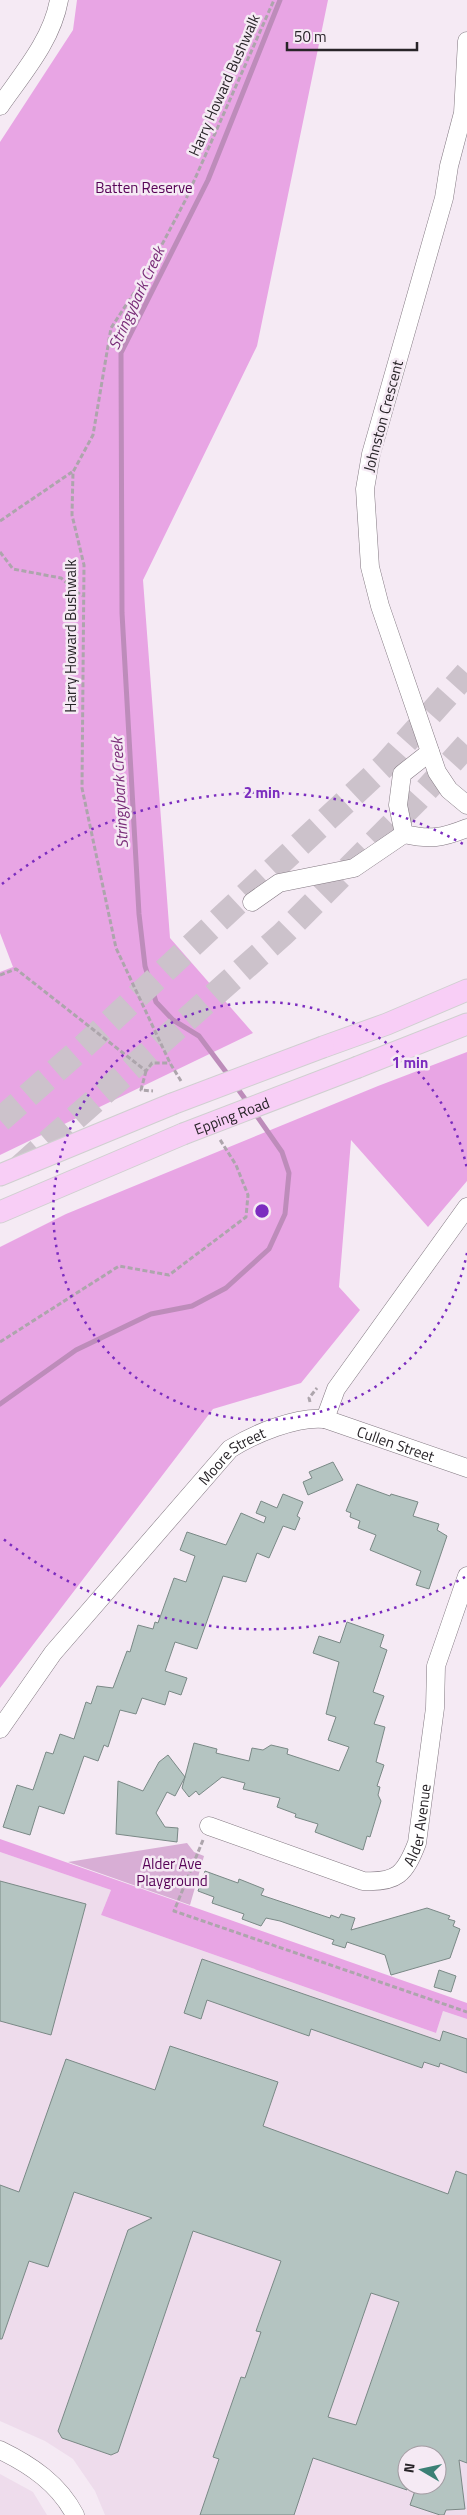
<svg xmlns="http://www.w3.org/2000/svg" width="467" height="2515" font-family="'Titillium Web',sans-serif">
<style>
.built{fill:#eedcec;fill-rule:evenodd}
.green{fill:#d8aed5}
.forest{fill:#e8a5e4}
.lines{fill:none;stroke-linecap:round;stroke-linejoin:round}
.stream{stroke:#bd8cba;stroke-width:5}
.building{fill:#b4c4c1;stroke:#7a8986;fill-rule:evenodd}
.highway-tunnel{stroke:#ccc2cb;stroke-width:25;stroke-dasharray:25 12;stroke-linecap:butt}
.minor-casing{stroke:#827881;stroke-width:19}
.major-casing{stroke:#d0cfd0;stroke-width:23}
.path{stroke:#ada5ac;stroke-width:3;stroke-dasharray:5 2.5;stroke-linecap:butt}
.minor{stroke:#fff;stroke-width:18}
.major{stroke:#f8cef6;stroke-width:21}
.major-bridge-casing{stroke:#d0cfd0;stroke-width:23;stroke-linecap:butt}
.major-bridge{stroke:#f8cef6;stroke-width:21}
.ring{fill:none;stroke:#7b2cbf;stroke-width:2.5;stroke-dasharray:2.5 5}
.labels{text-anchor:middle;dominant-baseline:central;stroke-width:5;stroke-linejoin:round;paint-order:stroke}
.street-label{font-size:15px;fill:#282428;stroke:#f5eaf4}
.park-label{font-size:15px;fill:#560256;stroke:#f5eaf4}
.water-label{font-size:16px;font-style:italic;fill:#792c78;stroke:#f5eaf4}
.centre{fill:#7b2cbf;stroke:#f5eaf4;stroke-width:2.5}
.ring-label{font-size:15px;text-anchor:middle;font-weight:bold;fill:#7b2cbf;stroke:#f5eaf4;stroke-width:5;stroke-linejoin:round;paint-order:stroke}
</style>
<rect width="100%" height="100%" fill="#f5eaf4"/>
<path class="built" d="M0 1852 111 1890 101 1915 436 2033 443 2011 467 2019V2515H105L95 2491 73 2459 45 2441 0 2421ZM407 2455H437V2485H407Z
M0 2474 33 2492 47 2515H0Z"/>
<path class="green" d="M187 1843 194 1852 204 1856 190 1905 68 1862Z"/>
<path class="forest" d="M77 0H328L257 346 143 580 170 938 253 1033 0 1155V972L13 967 0 933V142L73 30Z
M467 1052V1181L428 1227 351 1140 339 1287 360 1310 301 1383 213 1409 0 1688V1247L66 1214 378 1086Z
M0 1839 467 2003V2019L443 2011 436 2033 101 1915 111 1890 0 1852Z"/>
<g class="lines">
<path class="stream" d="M229 1076 199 1036 173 1020 156 1002 145 966 139 914 122 613 121 353 208 180 280 0
M235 1085 248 1103
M0 1404 76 1350 151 1314 192 1306 226 1288 269 1249 285 1214 289 1173 282 1152 254 1112"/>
</g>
<path class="building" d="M333 1462 343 1480 308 1495 303 1482 312 1478 309 1472Z
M357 1484 390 1496 391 1494 418 1502 413 1516 439 1524 437 1530 447 1536 429 1589 416 1585 421 1571 370 1550 376 1535 358 1528 360 1521 350 1517 351 1513 346 1511Z
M283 1494 303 1502 297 1516 300 1518 295 1530 283 1526 269 1558 257 1553 246 1582 223 1576 197 1649 175 1642 165 1671 187 1678 181 1695 169 1691 165 1705 142 1698 136 1714 120 1710 108 1747 104 1745 98 1761 84 1756 64 1814 39 1806 30 1835 3 1827 17 1785 33 1790 46 1752 53 1754 60 1734 74 1739 86 1702 91 1704 97 1686 113 1688 127 1651 130 1652 138 1625 153 1629 155 1622 158 1623 174 1578 186 1582 195 1556 180 1550 187 1532 226 1545 241 1513 264 1523 266 1517 256 1513 261 1501 277 1508Z
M347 1622 384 1635 380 1647 387 1650 373 1692 384 1696 374 1724 385 1727 376 1762 384 1765 377 1786 380 1787 378 1795 381 1801 370 1837 367 1836 363 1850 315 1832 318 1824 295 1817 296 1814 277 1807 280 1798 243 1789 245 1783 222 1777 199 1795 196 1791 189 1797 182 1788 194 1743 217 1749 216 1753 249 1761 252 1748 263 1750 271 1745 288 1749 287 1754 339 1771 349 1747 328 1740 336 1717 326 1714 339 1662 313 1653 319 1636 340 1643Z
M168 1755 185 1777 175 1796 167 1792 156 1813 165 1827 178 1828 177 1842 116 1834 118 1781 143 1791 159 1762Z
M205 1871 238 1883 239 1879 264 1889 261 1895 330 1918 331 1915 339 1918 341 1914 355 1918 351 1930 427 1908 450 1916 448 1919 455 1921 453 1926 460 1929 450 1958 391 1975 385 1955 347 1942 345 1948 332 1944 334 1940 280 1921 266 1918 261 1926 242 1919 244 1914 212 1903 214 1897 198 1891Z
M0 1881 86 1904 51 2035 0 2021Z
M202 1959 440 2041 443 2031 467 2039V2073L440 2063 439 2067 424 2062 422 2068 311 2029 309 2036 207 2000 201 2019 184 2013Z
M439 1970 456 1976 451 1992 434 1987Z
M170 2046 278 2082 263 2126 448 2194 456 2171 467 2175V2463L459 2460 465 2509 446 2510 444 2515H440L410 2505 417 2485H437V2455H407V2490L313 2458 294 2515H200L219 2459 213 2457 241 2377 245 2378 261 2332 256 2331 281 2261 193 2231 118 2452 111 2455 62 2438 58 2431 128 2230 152 2218 74 2192 48 2267 29 2261 2 2339H0V2185L19 2192 66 2059 155 2090ZM371 2293 399 2302 356 2425 328 2417Z"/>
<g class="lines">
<path class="highway-tunnel" d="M0 1120 83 1047 384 766 467 673
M20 1167 283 934 417 800 467 745"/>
<defs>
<g id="minor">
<path d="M467 41 463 113 449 166 444 198 371 454 365 489 370 567 380 606 437 772 449 790 467 805"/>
<path d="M0 106C23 73 52 40 59 0"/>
<path d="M430 752 402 774 398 805 404 834C430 840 442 838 467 828"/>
<path d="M252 902 279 883 354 868 404 834"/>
<path id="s1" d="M325 1419 467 1468"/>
<path id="s2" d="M0 1729 53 1653 230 1449C254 1434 296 1416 325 1419L336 1389 467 1207"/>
<path id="s3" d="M209 1826 363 1881C397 1883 405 1874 417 1843L435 1708 436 1666 467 1576"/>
<path d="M0 2450C31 2465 59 2484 75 2515"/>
</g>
<path id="major" d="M323 1047 387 1024 467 990
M358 1067 467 1024
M0 1175 172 1104
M0 1212 183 1134"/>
</defs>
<use href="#minor" class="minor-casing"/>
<use href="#major" class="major-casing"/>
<path class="path" d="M0 521 72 472
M0 552 13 569 61 578 82 596
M0 975 16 969 146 1071 152 1063H170
M146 1071 141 1090 153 1091
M181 1081 170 1063 116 948 82 788 84 565 72 515 73 472 93 435 111 328 147 273 186 199 274 0
M0 1342 119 1266 169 1275 246 1217 248 1195 236 1165 219 1138
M310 1402 309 1398 317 1388
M203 1840 174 1911 467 2012"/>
<use href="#minor" class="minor"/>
<use href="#major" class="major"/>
<defs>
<g id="major-bridge">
<path d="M172 1104 323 1047"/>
<path id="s4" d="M183 1134 358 1067"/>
</g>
</defs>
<use href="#major-bridge" class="major-bridge-casing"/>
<use href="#major-bridge" class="major-bridge"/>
</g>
<g class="ring">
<path d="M467 1253A209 209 0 1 1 467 1169"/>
<path d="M465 1577A418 418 0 0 1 2 1538M2 884A418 418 0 0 1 465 845"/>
</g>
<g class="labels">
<g class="street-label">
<text transform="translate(224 85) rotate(-66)">Harry Howard Bushwalk</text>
<text transform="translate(383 416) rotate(-75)">Johnston Crescent</text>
<text transform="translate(70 636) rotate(-90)">Harry Howard Bushwalk</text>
<text stroke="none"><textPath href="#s4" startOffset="52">Epping Road</textPath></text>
<text stroke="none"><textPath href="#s1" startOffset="75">Cullen Street</textPath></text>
<text stroke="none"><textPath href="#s2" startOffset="360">Moore Street</textPath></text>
<text stroke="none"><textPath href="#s3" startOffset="255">Alder Avenue</textPath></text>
</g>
<g class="park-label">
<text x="144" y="187">Batten Reserve</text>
<text x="172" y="1863">Alder Ave<tspan x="172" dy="17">Playground</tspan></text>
</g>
<g class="water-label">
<text transform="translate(136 298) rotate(-65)">Stringybark Creek</text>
<text transform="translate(119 793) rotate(-93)">Stringybark Creek</text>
</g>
</g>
<circle cx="262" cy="1211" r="8" class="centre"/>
<g class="ring-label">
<text x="262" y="798">2 min</text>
<text x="410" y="1068">1 min</text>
</g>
<g transform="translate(422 2470) rotate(279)"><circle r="24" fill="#f5eaf4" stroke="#a39ba2"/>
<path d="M0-4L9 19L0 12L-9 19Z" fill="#3b8075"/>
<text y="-8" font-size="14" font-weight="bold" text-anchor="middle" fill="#282428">N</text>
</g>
<path d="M287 42v8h130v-8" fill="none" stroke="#282428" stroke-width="2.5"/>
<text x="294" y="42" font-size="15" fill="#282428" stroke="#f5eaf4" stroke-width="4" paint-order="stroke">50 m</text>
</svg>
